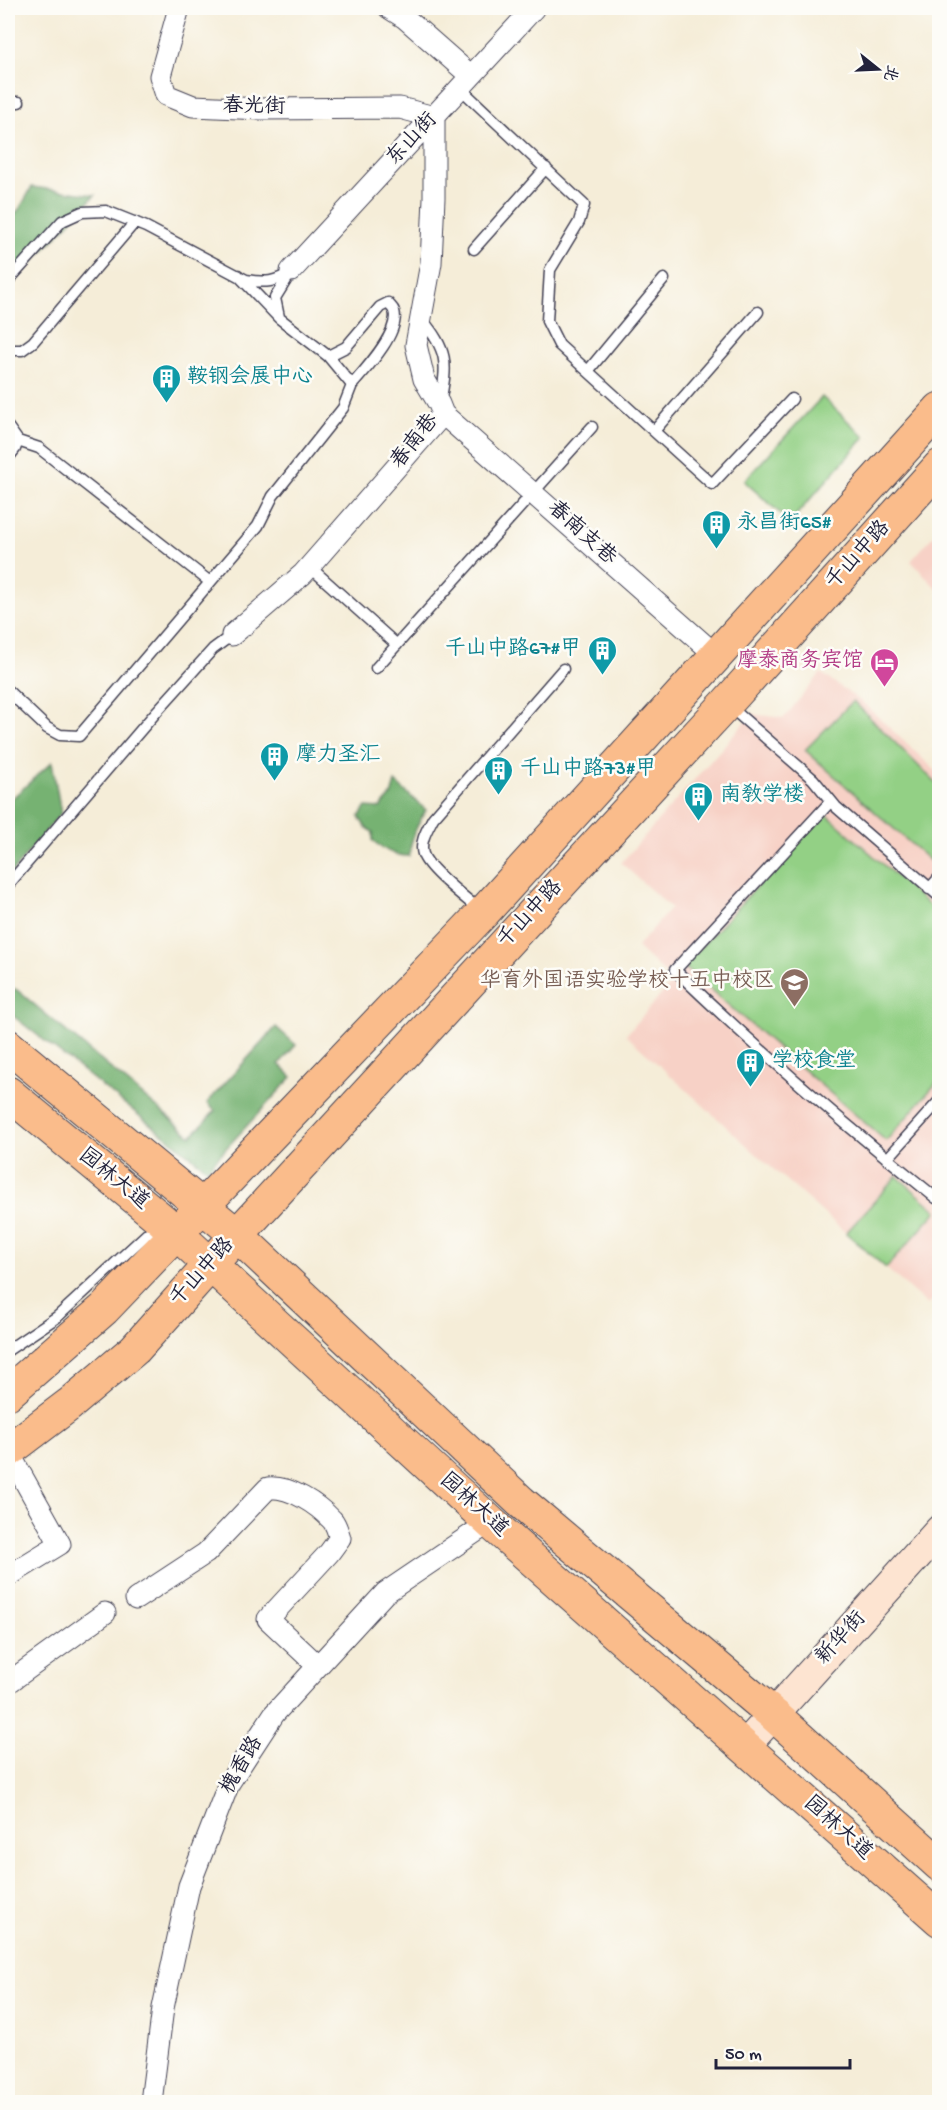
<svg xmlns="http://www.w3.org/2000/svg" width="947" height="2110" font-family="'Gochi Hand','LXGW WenKai TC',sans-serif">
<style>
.built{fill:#f7d1c6}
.green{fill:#93d085;stroke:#5a7960;stroke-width:1.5}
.forest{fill:#76b272;stroke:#4c6a56;stroke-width:1.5}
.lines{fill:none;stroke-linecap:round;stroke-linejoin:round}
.lane-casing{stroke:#424053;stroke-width:13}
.street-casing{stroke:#424053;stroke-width:23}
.secondary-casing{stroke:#424053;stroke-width:32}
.primary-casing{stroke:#424053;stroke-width:35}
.lane{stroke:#fff;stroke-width:10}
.street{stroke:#fff;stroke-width:21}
.secondary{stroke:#fde4d1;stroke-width:30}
.primary{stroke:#fabc8b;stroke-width:33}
.labels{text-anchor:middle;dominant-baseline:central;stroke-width:5;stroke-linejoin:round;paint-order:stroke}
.street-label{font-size:21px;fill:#22223b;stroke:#fdfcf7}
.culture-label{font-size:21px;fill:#0d838f;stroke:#fdfcf7;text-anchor:start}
.hotel-label{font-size:21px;fill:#b23c85;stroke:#fdfcf7;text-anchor:end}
.education-label{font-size:21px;fill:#785e54;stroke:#fdfcf7;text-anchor:end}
</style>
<rect width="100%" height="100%" fill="#fdfcf7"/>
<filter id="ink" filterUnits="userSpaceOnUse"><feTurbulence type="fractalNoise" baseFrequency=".0167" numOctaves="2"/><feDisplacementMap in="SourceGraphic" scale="12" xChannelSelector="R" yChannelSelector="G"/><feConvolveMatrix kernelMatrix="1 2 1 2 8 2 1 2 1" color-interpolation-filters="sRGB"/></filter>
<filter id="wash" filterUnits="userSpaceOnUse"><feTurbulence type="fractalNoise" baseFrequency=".008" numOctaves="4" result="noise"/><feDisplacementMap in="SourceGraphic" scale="24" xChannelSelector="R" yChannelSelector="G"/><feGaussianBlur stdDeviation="1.35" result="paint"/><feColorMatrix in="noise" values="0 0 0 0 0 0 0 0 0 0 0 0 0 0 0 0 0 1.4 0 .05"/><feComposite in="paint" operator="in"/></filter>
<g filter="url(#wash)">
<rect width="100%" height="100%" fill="#f5edd8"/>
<path class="built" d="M939 529V591L911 561Z
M821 673 862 702 939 774 940 1292 928 1305 764 1161 626 1035 673 981 637 947 671 908 621 863 752 714 784 718Z"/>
<path class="green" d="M822 397 865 437 790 522 744 481Z
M853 701 939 786 940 863 936 866 805 750Z
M825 813 939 914V1080L886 1141 683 966Z
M897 1176 937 1211 886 1268 846 1233Z"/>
<path class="forest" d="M32 187 95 195 8 288V222L20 208Z
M52 762 61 813 8 877V802Z
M395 782 426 810C416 825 411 838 409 856 393 856 385 850 373 841V832L366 828 359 817 366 807 380 808 391 796Z
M8 987 17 990 191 1136 215 1111 207 1103 276 1027 296 1045 279 1064 292 1077 207 1169 8 1012Z"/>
</g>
<g filter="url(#ink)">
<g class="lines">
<defs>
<path id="lane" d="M460 88 584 205 579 222 550 270 547 321 559 345 712 484 792 399
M8 102H19
M474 249 546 168
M8 281 62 221 82 212 106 211 146 227 246 280C264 283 277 283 291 271
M279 317 275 298 288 277
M421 318C448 351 448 362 440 403
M8 350H22L33 342 135 222
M328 356 346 347 380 307 388 303C390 306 393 308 394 311 401 332 364 371 352 385
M588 371 664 279
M8 427 18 441 15 449 8 458
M654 431 758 312
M18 441 39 448 210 582
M310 567 397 645
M376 668 592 427
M8 691 47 728 60 735 79 736 258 526 273 496 343 408 352 385 328 356 279 318 238 275
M729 706 813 779 836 807 940 897
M831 801 675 970C758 1050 846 1126 936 1198L940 1196
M8 885 158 710 213 649 232 635
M929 889 940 877
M481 911C467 899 427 869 423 854 419 842 428 828 433 818L563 669
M887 1159 940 1100
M8 1350 57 1317 160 1222"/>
<path id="street" d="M179 8 160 76 166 95 193 106 261 109 400 108 434 117V198L431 263 416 345 424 379 439 404 443 414
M389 8 405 18 471 76
M291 271 534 8
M443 414 717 656
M232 635 303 574 443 414
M8 1576 60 1544 8 1451
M136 1599 206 1553 268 1488C290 1486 317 1504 332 1520 336 1524 338 1532 340 1538L329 1553 268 1619 318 1666
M8 1683 105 1613
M151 2102 163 2008 189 1886 229 1783 274 1714 385 1593 490 1522"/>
<path id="secondary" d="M744 1747 940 1530"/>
<path id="primary" d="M8 1046 237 1235 521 1502 774 1715 940 1865
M8 1093 162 1220 490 1522 940 1920
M8 1393 104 1309 483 913 940 409
M8 1451 70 1404 135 1349 237 1235 726 704 940 466"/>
</defs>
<use href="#lane" class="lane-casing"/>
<use href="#street" class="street-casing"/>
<use href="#secondary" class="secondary-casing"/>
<use href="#primary" class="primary-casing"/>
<use href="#lane" class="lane"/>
<use href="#street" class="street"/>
<use href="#secondary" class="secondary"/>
<use href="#primary" class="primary"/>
</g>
</g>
<defs>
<symbol id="building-pin" viewBox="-11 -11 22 30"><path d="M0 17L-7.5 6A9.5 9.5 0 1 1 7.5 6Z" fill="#0f9aa8" stroke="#fdfcf7"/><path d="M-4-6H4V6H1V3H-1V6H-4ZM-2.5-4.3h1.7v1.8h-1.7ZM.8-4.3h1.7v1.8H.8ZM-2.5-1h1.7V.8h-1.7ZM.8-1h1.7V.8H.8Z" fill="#fff"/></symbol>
<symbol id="hotel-pin" viewBox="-11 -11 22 30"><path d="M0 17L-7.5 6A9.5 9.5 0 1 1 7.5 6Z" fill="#d1479c" stroke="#fdfcf7"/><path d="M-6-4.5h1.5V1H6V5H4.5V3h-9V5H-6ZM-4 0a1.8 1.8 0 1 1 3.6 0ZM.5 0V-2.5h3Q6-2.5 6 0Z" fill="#fff"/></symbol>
<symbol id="school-pin" viewBox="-11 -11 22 30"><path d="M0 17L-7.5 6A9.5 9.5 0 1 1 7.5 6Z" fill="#8d6e63" stroke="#fdfcf7"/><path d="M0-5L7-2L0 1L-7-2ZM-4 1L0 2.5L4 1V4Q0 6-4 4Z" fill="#fff"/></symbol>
</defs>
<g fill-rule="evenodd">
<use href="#building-pin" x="150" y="362" width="33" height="45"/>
<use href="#building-pin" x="700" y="508" width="33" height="45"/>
<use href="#building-pin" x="586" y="634" width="33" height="45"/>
<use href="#hotel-pin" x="868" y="646" width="33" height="45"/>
<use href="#building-pin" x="258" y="740" width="33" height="45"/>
<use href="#building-pin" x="482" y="754" width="33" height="45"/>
<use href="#building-pin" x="682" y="780" width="33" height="45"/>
<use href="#school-pin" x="778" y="966" width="33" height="45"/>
<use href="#building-pin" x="734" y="1046" width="33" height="45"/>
</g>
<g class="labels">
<g class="street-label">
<text transform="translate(254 108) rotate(1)">春光街</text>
<text transform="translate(413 140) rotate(-47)">东山街</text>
<text transform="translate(416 442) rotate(-52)">春南巷</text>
<text transform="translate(581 534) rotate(42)">春南支巷</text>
<text transform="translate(859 556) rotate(-48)">千山中路</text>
<text transform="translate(531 915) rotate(-47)">千山中路</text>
<text transform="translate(113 1180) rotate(39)">园林大道</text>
<text transform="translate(203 1273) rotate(-48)">千山中路</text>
<text transform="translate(473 1506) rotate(42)">园林大道</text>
<text transform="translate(842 1639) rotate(-48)">新华街</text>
<text transform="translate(243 1766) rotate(-60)">槐香路</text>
<text transform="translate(837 1829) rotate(42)">园林大道</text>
</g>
<g class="culture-label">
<text x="187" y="378">鞍钢会展中心</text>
<text x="737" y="524">永昌街65#</text>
<text x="581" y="650" text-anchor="end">千山中路67#甲</text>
<text x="296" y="756">摩力圣汇</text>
<text x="520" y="770">千山中路73#甲</text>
<text x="720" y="796">南教学楼</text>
<text x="772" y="1062">学校食堂</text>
</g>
<g class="hotel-label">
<text x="863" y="662">摩泰商务宾馆</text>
</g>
<g class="education-label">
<text x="774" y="982">华育外国语实验学校十五中校区</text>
</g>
</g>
<rect width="947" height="2110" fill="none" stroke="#fdfcf7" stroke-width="30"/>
<g transform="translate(878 69) rotate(108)" stroke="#fdfcf7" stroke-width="4.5" paint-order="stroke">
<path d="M0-4.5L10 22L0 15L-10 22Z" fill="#22223b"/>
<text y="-9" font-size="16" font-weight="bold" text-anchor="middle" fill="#22223b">北</text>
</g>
<path d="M716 2059v9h134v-9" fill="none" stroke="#22223b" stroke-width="3"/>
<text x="725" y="2059" font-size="18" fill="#22223b" stroke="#fdfcf7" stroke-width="4.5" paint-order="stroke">50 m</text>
</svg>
